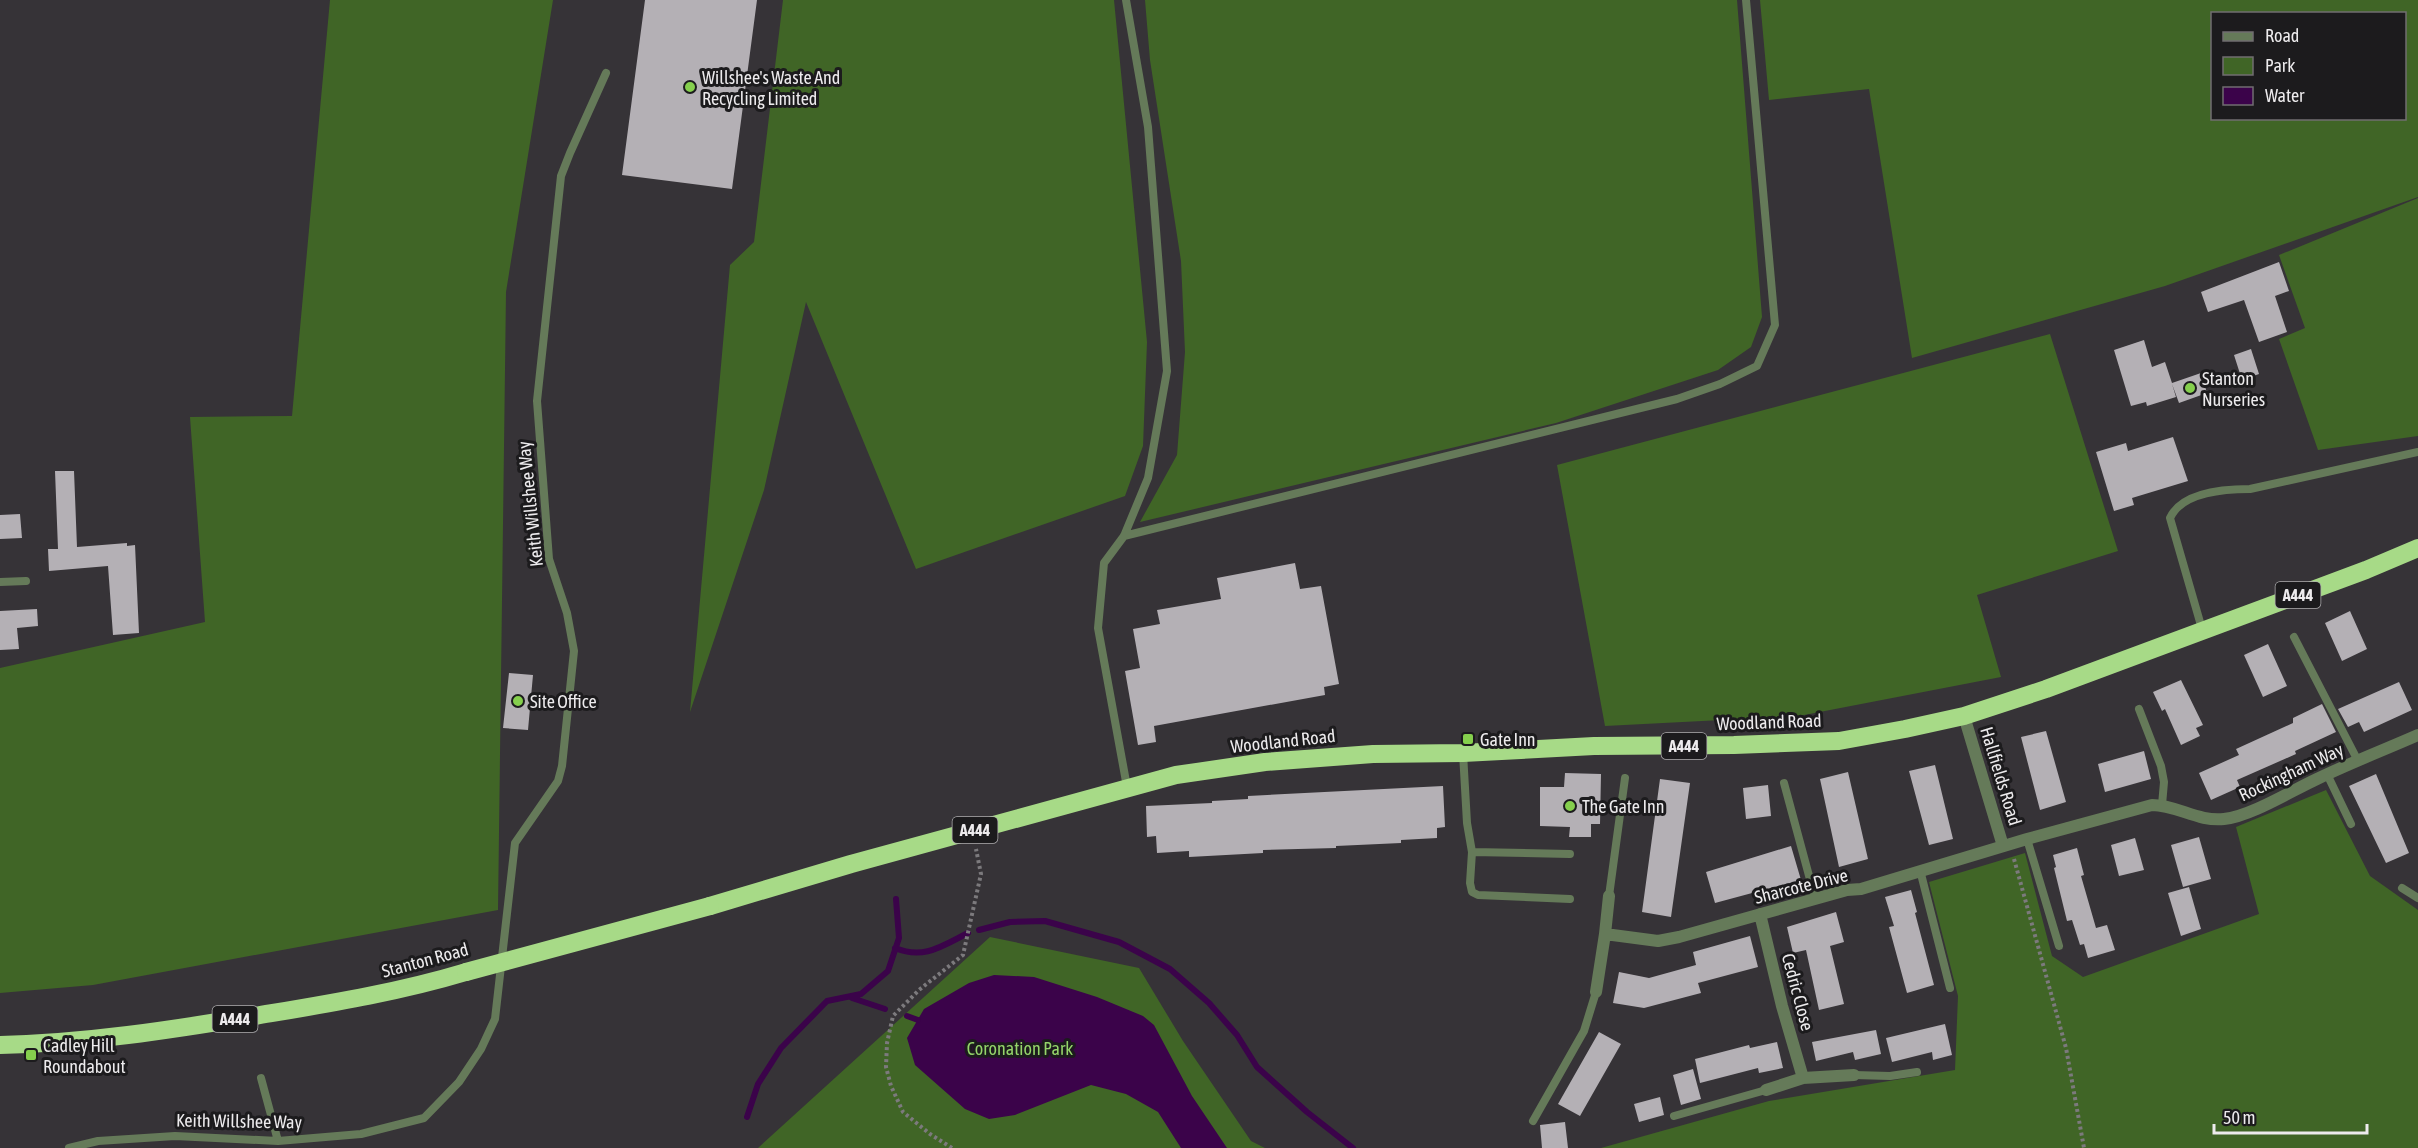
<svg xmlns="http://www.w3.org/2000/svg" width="2418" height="1148" font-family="'Asap Condensed',sans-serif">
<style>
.green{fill:#406526;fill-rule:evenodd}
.water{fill:#3b034a}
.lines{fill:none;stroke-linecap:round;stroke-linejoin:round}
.stream{stroke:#3b034a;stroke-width:6}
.building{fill:#b4b0b5}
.path{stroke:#7c7a7d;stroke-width:4;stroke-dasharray:3 3;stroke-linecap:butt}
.lane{stroke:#657a59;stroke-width:8}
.street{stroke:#657a59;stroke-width:12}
.highway{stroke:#a7da87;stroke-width:18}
.highway-bridge{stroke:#a7da87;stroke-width:18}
.poi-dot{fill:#85cf4d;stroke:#1c1b1d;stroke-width:2}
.labels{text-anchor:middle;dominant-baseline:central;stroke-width:6;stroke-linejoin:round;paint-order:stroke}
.shield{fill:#1c1b1d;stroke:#aeadaf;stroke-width:1.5}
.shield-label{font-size:16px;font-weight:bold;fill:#edebed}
.poi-label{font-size:18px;fill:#edebed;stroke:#1c1b1d;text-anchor:start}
.street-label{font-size:18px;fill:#edebed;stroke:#1c1b1d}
.park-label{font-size:18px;fill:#95d56b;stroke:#1c1b1d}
</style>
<rect width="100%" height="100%" fill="#363337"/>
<path class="green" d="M330 0H553L506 292 498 910 93 985 0 993V668L205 622 190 417 292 416Z
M783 0H1114L1147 342 1143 446 1125 496 916 569 806 302 764 490 690 712 730 265 754 242Z
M1145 0H1737L1762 317 1751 347 1718 370 1556 423 1140 522 1177 455 1185 352 1181 261 1150 60Z
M1760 0H2418V197L2165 286 1912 358 1869 89 1769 100ZM2212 14H2404V118H2212Z
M2418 198V436L2318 450 2279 339 2305 328 2279 255Z
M2050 334 2118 551 1977 595 2001 677 1799 716 1605 726 1557 465Z
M2326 790 2370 876 2418 910V1148H1601L1769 1101 1955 1070 1958 996 1929 882 2025 853 2052 956 2083 977 2259 914 2236 827Z
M990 937 1139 968 1183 1041 1251 1141 1265 1148H758Z"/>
<path class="water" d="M994 975 1034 977 1097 997 1143 1016 1154 1025 1192 1096 1227 1148H1181L1158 1112 1126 1094 1091 1085 1015 1115 989 1119 965 1109 915 1065 907 1038 924 1009 969 983Z"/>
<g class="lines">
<path class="stream" d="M979 930 1010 922 1045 921 1119 942 1170 969 1209 1003 1237 1035 1257 1067 1307 1112 1353 1148
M895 948C924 960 942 946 968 933
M852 998 885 1009
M907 1016 918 1020
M747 1117 758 1084 781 1048 827 1001 861 994 888 971 899 938 896 899"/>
</g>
<path class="building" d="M645 0H757L732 189 622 175Z
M2279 262 2289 291 2275 296 2287 332 2259 342 2244 300 2208 312 2201 292Z
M2144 340 2152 367 2165 362 2172 383 2201 373 2207 393 2179 403 2172 384 2176 397 2147 406 2146 402 2131 406 2114 350Z
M2251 349 2259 374 2242 380 2234 355Z
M2173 437 2188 481 2132 498 2134 505 2114 511 2096 452 2126 443 2128 451Z
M55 471H74L77 547 127 543V546L135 545 139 633 113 635 108 566 49 571 48 549H58Z
M20 514 22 538 0 539V515Z
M1295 563 1300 589 1321 586 1339 684 1324 687 1325 695 1154 726 1156 742 1138 745 1125 671 1140 668 1133 629 1160 624 1157 610 1221 599 1217 578Z
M37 609 38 626 17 628 19 649 0 650V611Z
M2350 611 2367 649 2342 661 2325 623Z
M2268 644 2287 686 2263 697 2244 655Z
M509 673 533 675 528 730 503 728Z
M2181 680 2203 725 2196 728 2200 736 2181 745 2165 709 2162 711 2153 692Z
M2399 682 2412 710 2364 732 2359 722 2348 727 2338 709Z
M2322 704 2336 732 2295 751 2296 754 2237 780 2240 787 2211 800 2199 773 2239 755 2236 749 2293 723V718Z
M2046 731 2066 802 2040 810 2021 737Z
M2144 751 2151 779 2105 792 2098 764Z
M1935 765 1953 839 1929 845 1909 771Z
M1848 772 1868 859 1839 867 1820 779Z
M1565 773 1601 774 1600 824H1591V837H1569L1570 827 1540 826V787H1564Z
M2376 774 2409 853 2386 863 2349 786Z
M1660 779 1690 783 1671 917 1642 912Z
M1768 785 1771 816 1746 819 1743 788Z
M1443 786 1445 827 1437 828V838L1401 840V843L1336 846V848L1263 850V853L1189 857V851L1157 853 1156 836 1147 837 1146 806 1212 803V801L1248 799V796Z
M2199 837 2211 879 2183 887 2171 845Z
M2135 838 2144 870 2119 876 2111 845Z
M1791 846 1801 880 1715 903 1706 872Z
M2077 848 2084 875 2081 876 2096 928 2107 925 2115 950 2088 958 2084 944 2080 945 2072 920 2067 921 2054 868 2056 867 2053 855Z
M2189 887 2201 929 2181 936 2168 893Z
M1911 890 1917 912 1915 913 1934 985 1907 993 1889 927 1894 926 1885 897Z
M1836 912 1844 942 1830 946 1844 1004 1819 1010 1806 950 1793 953 1787 927Z
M1750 936 1758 967 1698 983 1701 993 1644 1008 1613 1003 1619 972 1649 978 1696 965 1693 952Z
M1945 1024 1952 1055 1933 1060 1932 1052 1892 1062 1886 1038Z
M1876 1030 1881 1054 1855 1060 1853 1052 1816 1061 1812 1042Z
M1599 1032 1621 1044 1580 1116 1558 1104Z
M1777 1042 1783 1068 1759 1073 1758 1068 1700 1083 1695 1059 1749 1045 1750 1048Z
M1693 1069 1701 1099 1681 1105 1673 1075Z
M1660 1097 1664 1115 1639 1122 1634 1104Z
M1565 1122 1568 1148H1542L1540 1125Z"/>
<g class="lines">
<path class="path" d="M2014 859 2066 1048 2084 1148
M952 1148 930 1134 903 1112 891 1086 886 1067 887 1043 893 1016 919 990 963 955 981 874 976 849"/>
<path class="lane" d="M1126 0 1148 127 1167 371 1148 478 1124 536 1104 563 1098 628 1127 787
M1124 536 1677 399 1720 384 1757 366 1775 325 1746 0
M0 582 26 581
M2202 629 2170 518C2182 492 2225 489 2250 489L2418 452
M2294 637 2358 761
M2139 709 2161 766 2164 782 2162 805
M1463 753 1467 823 1472 852 1570 854
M2327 774 2351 824
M1784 783 1815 898
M2027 839 2059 946
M1472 852 1470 883 1472 892 1478 895 1570 899
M1920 870 1950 988
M2402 888 2418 898
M1609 896 1625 778
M1854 1075 1890 1076 1917 1072
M261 1078 278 1141
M1674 1116 1766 1090
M1533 1121 1584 1031 1596 992
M69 1148 98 1141 175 1136 278 1141 361 1134 424 1118 459 1082 481 1049 495 1019 515 843 558 781 562 766 574 651 567 613 549 559 537 401 561 176 570 153 606 73"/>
<path class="street" d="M1964 716 2003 846
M1609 896 1605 934 1658 941 1679 937 1847 890 1861 889 2027 839 2152 805C2177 805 2198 822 2224 819 2251 816 2291 791 2317 779 2350 763 2384 750 2418 735
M1760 914 1782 1006 1803 1078
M1596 992 1605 934
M1766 1090 1803 1078 1854 1075"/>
<path class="highway" d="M710 906 851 864 1176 775 1265 762 1373 754 1463 753 1594 746 1734 745 1839 741 1905 729 1964 716 2046 689 2366 570 2418 548
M0 1045C86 1043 170 1030 255 1016 326 1004 396 993 466 972"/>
<path class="highway-bridge" d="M466 972 710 906"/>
</g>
<g class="poi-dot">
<circle cx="690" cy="87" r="6"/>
<circle cx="2190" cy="388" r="6"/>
<circle cx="518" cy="701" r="6"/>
<rect x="1462" y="733" width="12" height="12" rx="3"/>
<circle cx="1570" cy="806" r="6"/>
<rect x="25" y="1049" width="12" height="12" rx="3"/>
</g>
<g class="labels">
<g class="shield">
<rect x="2275.5" y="582" width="45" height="26" rx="4.5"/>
<rect x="1661.5" y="733" width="45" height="26" rx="4.5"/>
<rect x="952.5" y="817" width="45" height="26" rx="4.5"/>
<rect x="212.5" y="1006" width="45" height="26" rx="4.5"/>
</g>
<g class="shield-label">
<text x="2298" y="595">A444</text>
<text x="1684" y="746">A444</text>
<text x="975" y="830">A444</text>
<text x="235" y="1019">A444</text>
</g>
<g class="poi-label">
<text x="702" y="77">Willshee's Waste And<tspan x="702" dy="21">Recycling Limited</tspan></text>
<text x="2202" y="378">Stanton<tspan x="2202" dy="21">Nurseries</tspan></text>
<text x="530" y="701">Site Office</text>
<text x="1480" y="739">Gate Inn</text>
<text x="1582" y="806">The Gate Inn</text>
<text x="43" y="1045">Cadley Hill<tspan x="43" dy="21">Roundabout</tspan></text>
</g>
<g class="street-label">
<text transform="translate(530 504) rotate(-96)">Keith Willshee Way</text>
<text transform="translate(1769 722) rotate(-2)">Woodland Road</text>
<text transform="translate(1283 741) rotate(-6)">Woodland Road</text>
<text transform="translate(2291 772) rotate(-25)">Rockingham Way</text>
<text transform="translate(2001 776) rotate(73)">Hallfields Road</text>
<text transform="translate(1801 886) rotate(-14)">Sharcote Drive</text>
<text transform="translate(425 960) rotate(-15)">Stanton Road</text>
<text transform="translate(1798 992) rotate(75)">Cedric Close</text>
<text transform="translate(239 1121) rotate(1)">Keith Willshee Way</text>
</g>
<g class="park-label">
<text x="1020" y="1048">Coronation Park</text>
</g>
</g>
<rect x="2211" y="12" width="195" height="108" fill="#1c1b1d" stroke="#706e70" stroke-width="1.5"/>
<rect x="2223" y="32" width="30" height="9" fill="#657a59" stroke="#706e70" stroke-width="1.5"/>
<text x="2265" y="42" font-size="18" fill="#edebed">Road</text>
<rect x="2223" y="57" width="30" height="18" fill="#406526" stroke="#706e70" stroke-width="1.5"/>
<text x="2265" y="72" font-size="18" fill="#edebed">Park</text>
<rect x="2223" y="87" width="30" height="18" fill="#3b034a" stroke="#706e70" stroke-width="1.5"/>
<text x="2265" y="102" font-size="18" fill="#edebed">Water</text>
<path d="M2214 1124v9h153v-9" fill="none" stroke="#edebed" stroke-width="3"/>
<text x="2223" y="1124" font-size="18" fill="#edebed" stroke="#1c1b1d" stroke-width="4.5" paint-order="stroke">50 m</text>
</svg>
